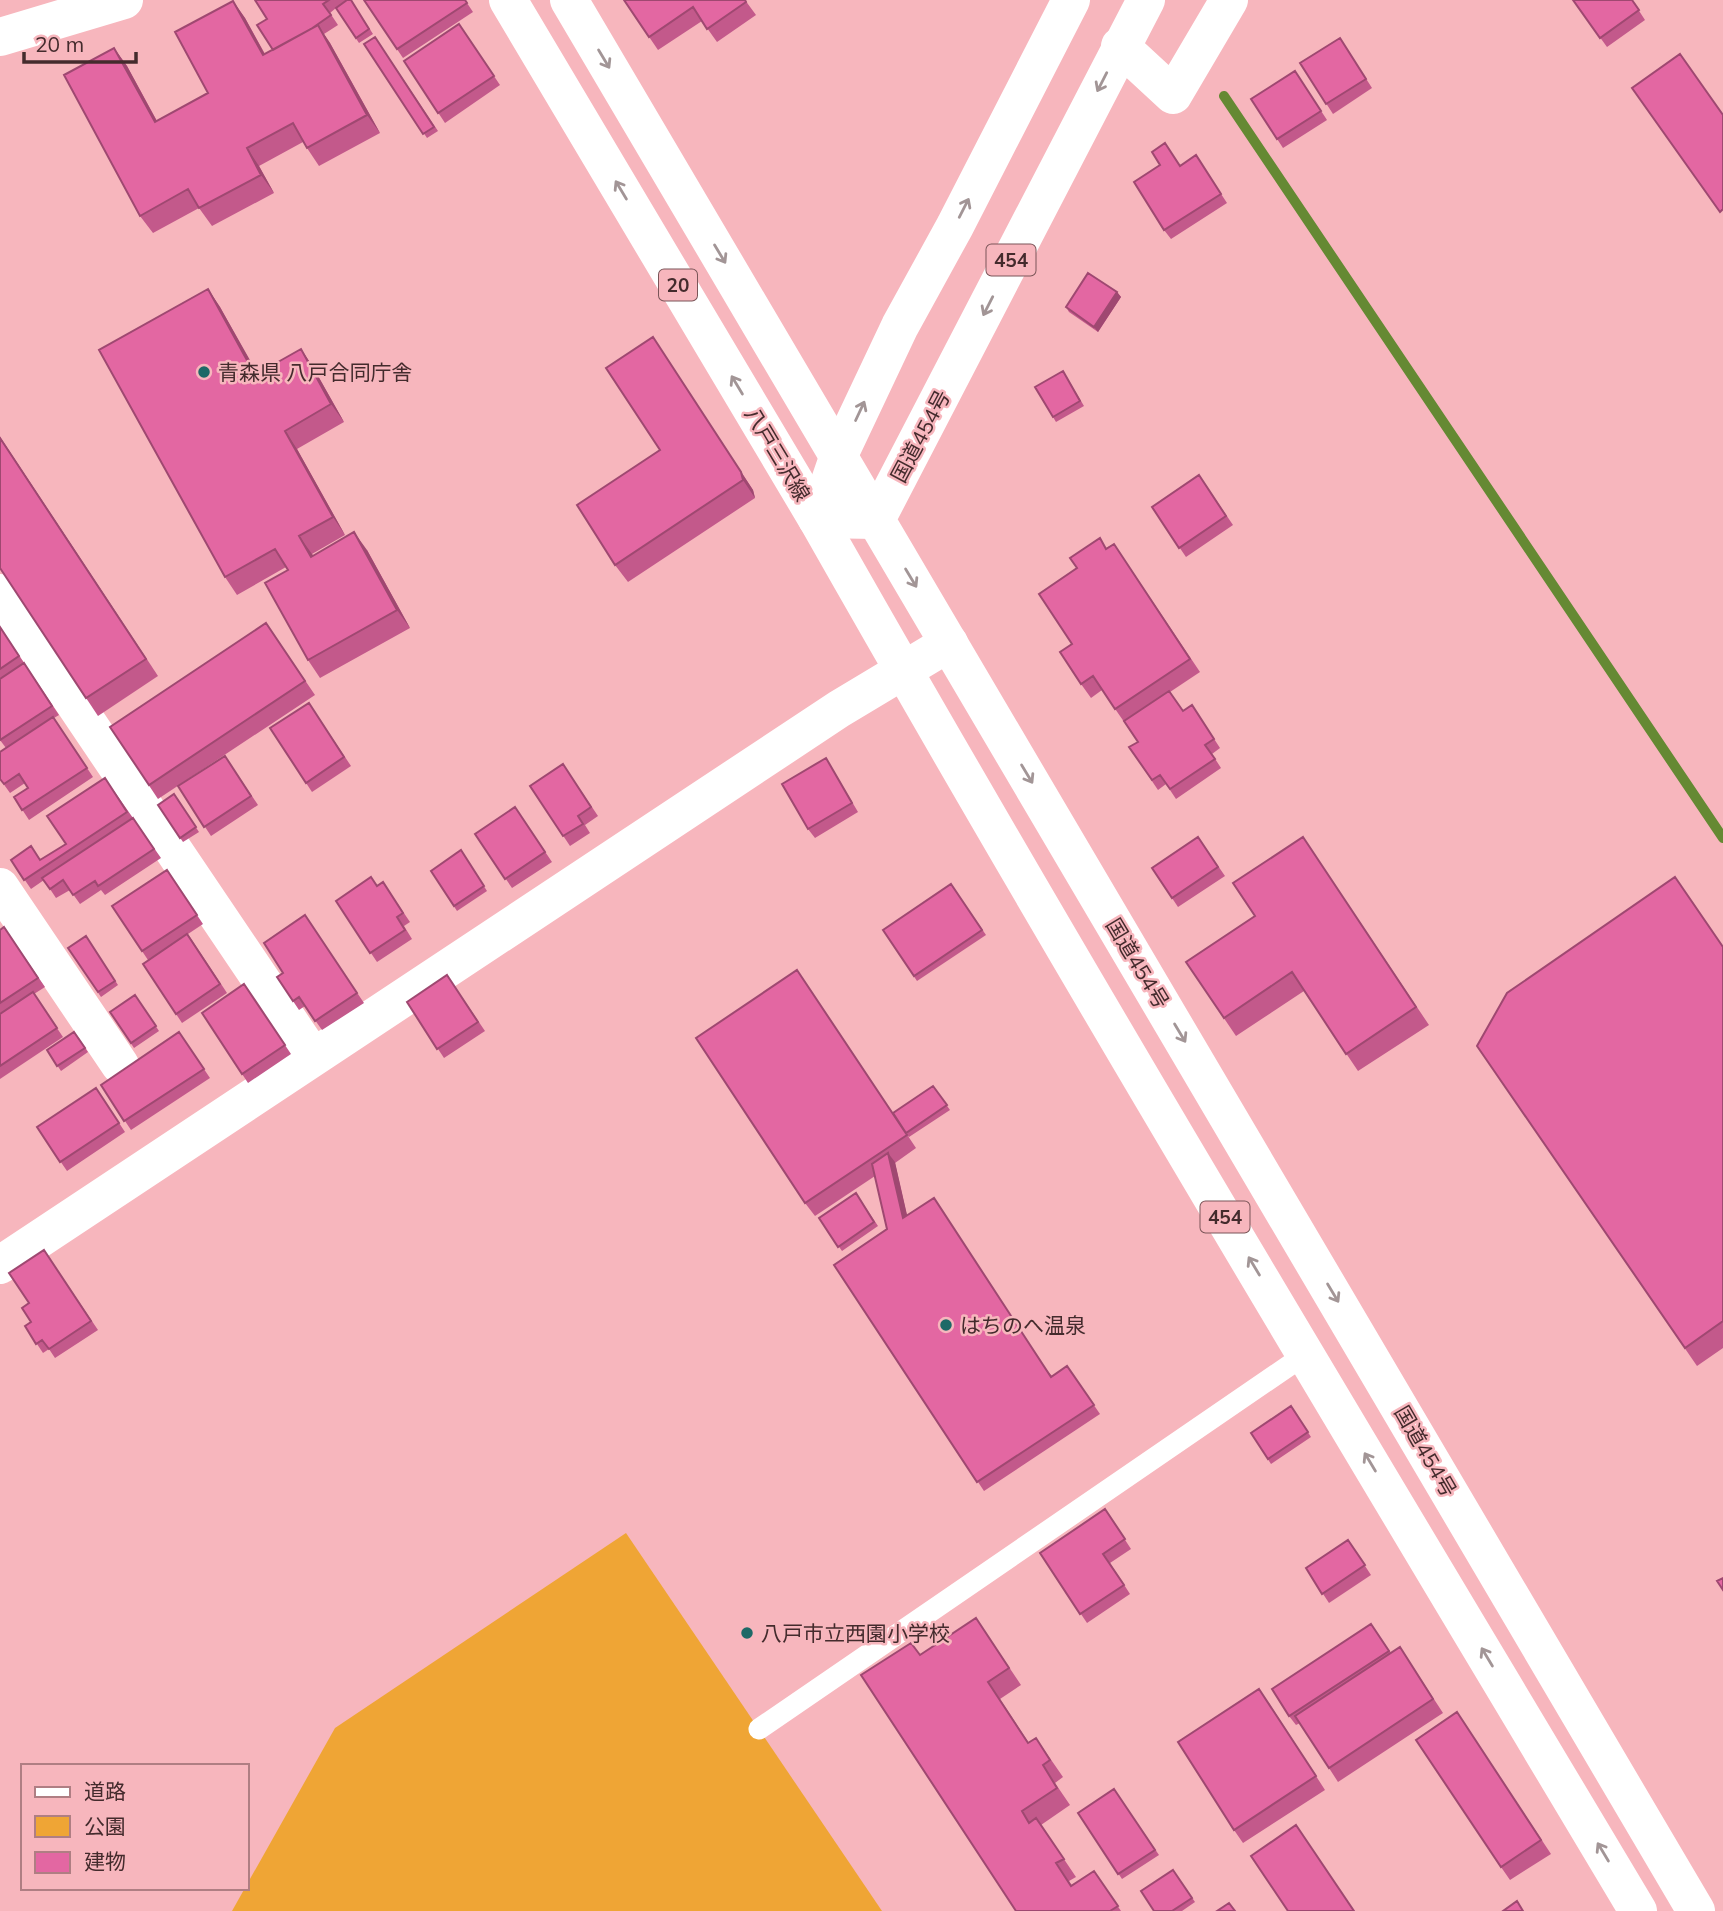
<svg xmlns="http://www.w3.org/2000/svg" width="1723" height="1911" font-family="Mulish,'Noto Sans JP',sans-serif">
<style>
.green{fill:#efa535}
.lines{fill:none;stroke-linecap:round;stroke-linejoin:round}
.stream{stroke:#658933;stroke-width:10}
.lane{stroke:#fff;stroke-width:21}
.street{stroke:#fff;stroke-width:38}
.primary{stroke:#fff;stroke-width:38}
.highway{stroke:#fff;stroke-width:38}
.wall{fill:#c3598b}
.shaded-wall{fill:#9f4871}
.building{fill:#e367a2;stroke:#9f4871;stroke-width:2}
.oneway{stroke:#a29596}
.poi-dot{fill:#1d6967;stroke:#f7b6bd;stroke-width:2.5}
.labels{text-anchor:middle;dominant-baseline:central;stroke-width:5;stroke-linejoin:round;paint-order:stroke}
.shield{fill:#f7b6bd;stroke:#7a5558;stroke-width:2}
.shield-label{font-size:19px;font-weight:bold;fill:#442b2d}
.poi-label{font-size:21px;fill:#442b2d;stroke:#f7b6bd;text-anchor:start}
.street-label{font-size:21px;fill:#442b2d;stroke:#f7b6bd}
</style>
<rect width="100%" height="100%" fill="#f7b6bd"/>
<path class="green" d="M626 1533 882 1911H232L335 1728Z"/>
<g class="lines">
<path class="stream" d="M1224 96 1723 838"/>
<path class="lane" d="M759 1729 1306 1354"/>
<path class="street" d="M0 37 124 0
M1120 46 1173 95 1229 0
M0 593 313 1057
M0 887 120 1065
M0 1265 839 709 949 643"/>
<path class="primary" d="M508 0 817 519 876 520
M569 0 876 520"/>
<path class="highway" d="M1071 0 955 226 900 326 839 455 817 519C1083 988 1362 1449 1638 1911
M1146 0 876 520 1696 1911"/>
</g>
<path class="wall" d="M255 0H351L373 34 359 43 336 8 330 13 338 25 324 34 330 43 380 133 319 166 303 142 259 166 274 193 212 226 199 208 153 233 140 216 114 48 127 66 157 121 208 93 233 1 245 18 265 54 273 50 267 19Z
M364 0H465L473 12 403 58Z
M624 0H745L756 15 717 42 702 21 658 50Z
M1573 0H1632L1645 20 1607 47Z
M459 24 500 85 445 123 404 61Z
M375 37 438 131 427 138 364 44Z
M1340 38 1372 88 1333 114 1300 63Z
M1295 71 1327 120 1283 148 1251 99Z
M1202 165 1227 203 1171 239 1164 230 1180 166Z
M208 289 220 307 257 374 301 349 313 367 344 422 297 449 345 535 312 554 313 555 367 550 410 628 320 678 308 660 288 570 286 567 237 595 225 577Z
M1117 292 1121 297 1098 332 1069 312 1066 307Z
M653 337 753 490 755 498 628 582 615 565 660 450Z
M1066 376 1084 406 1056 422 1053 417Z
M0 437 158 676 98 716 0 568Z
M1199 475 1233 525 1186 557 1152 507Z
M1114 544 1200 672 1170 692 1183 711 1192 705 1220 748 1212 754 1221 768 1176 799 1166 784 1158 790 1129 747 1138 742 1102 690 1091 698 1081 684 1072 644 1106 548Z
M266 623 315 695 158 799 110 727Z
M0 627 59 715 54 718 93 777 29 820 14 797 28 788 25 783 10 793 0 779 6 748 0 740Z
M309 703 351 766 312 792 270 728Z
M225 756 258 805 211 836 178 786Z
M563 764 598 816 585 825 590 833 570 846 530 786Z
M832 768 858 812 815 838 808 829Z
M105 778 161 858 105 895 101 890 80 904 70 890 56 898 44 880 31 889 11 860H41L66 844Z
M174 794 199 832 183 842 158 805Z
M515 807 552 862 512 888 475 834Z
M1198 837 1225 876 1178 907 1152 868Z
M1303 837 1429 1025 1358 1071 1304 991 1236 1036 1186 962 1255 916Z
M461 850 487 891 457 911 431 871Z
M167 870 203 924 188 934 227 993 182 1023 143 964 148 960 142 951Z
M951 884 986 935 917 981 883 930Z
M389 891 410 922 404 926 412 939 377 962 336 901Z
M305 915 364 1003 322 1030 305 1006 299 1010 293 1001 283 973Z
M4 927 45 987 34 994 63 1037 0 1079V930Z
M86 936 118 985 101 997 68 948Z
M1723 946V1348L1697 1366 1477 1046Z
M447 975 485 1031 444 1058 407 1002Z
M244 984 291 1054 248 1083 202 1013Z
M135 995 159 1031 134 1048 110 1012Z
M74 1032 88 1052 61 1071 47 1050Z
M179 1032 210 1078 131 1130 101 1085Z
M933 1086 950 1110 909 1137 902 1127 916 1148 895 1163 907 1216 1052 1376 1067 1366 1100 1414 984 1491 834 1265 887 1229 875 1176 815 1216 805 1203 893 1113Z
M96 1088 125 1132 67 1171 37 1127Z
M856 1193 878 1226 842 1251 819 1218Z
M44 1250 98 1330 55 1358 49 1349 43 1353 25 1326 31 1322 29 1303Z
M1291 1406 1311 1437 1271 1464 1251 1433Z
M1105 1509 1131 1549 1110 1563 1130 1594 1087 1623 1040 1553Z
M1348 1540 1371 1575 1329 1603 1306 1568Z
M976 1618 1021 1685 1000 1699 1029 1743 1036 1738 1063 1777 1055 1783 1070 1805 1041 1825 1076 1877 1069 1881 1072 1886 1094 1871 1121 1911H1016L920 1655Z
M1371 1624 1391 1653 1400 1647 1443 1713 1338 1782 1300 1723 1296 1725 1289 1716Z
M1269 1703 1325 1790 1243 1843 1234 1830Z
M1466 1726 1551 1854 1510 1880 1501 1867Z
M1114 1789 1159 1855 1122 1879 1078 1813Z
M1173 1870 1195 1902 1182 1911H1154Z"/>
<path class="shaded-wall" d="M233 1 245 18 275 73 263 55Z
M318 25 330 43 380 133 367 115Z
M114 48 127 66 167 140 155 122Z
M247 148 259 166 274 193 261 175Z
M208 289 220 307 268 392 255 375Z
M1117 292 1121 297 1098 332 1094 327Z
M653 337 753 490 755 498 743 480Z
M301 349 313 367 344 422 331 404Z
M285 431 297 449 345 535 333 517Z
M0 437 158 676 0 438Z
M354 532 367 550 410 628 397 610Z
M299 536 312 554 323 574 311 557Z
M888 1153 895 1162 910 1228 903 1218Z"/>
<path class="building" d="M255 0H329L323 4 331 15 311 29 273 50 257 25 267 19Z
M347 0H351L369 29 356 38 336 8Z
M364 0H465L467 3 397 49Z
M624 0H745L746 2 707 29 693 7 649 37Z
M1573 0H1632L1639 10 1600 38Z
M233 1 263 55 318 25 367 115 307 148 293 123 247 148 261 175 199 208 188 189 140 216 64 75 114 48 155 122 208 93 175 32Z
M459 24 494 76 438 113 404 61Z
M375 37 434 127 423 134 364 44Z
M1340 38 1366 79 1326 104 1300 63Z
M1680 54 1723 115V209L1720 212 1632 88Z
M1295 71 1321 111 1277 139 1251 99Z
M1165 143 1180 166 1196 155 1221 194 1164 230 1134 182 1160 165 1152 152Z
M1088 273 1117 292 1094 327 1066 307Z
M208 289 255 375 301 349 331 404 285 431 333 517 299 536 311 557 354 532 397 610 308 660 265 583 288 570 275 549 225 577 99 350Z
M653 337 741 472 743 480 615 565 577 505 660 450 606 368Z
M1063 371 1080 401 1053 417 1035 387Z
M0 438 146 659 86 698 0 568Z
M1199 475 1226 516 1179 548 1152 507Z
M1100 538 1106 549 1114 544 1190 659 1115 709 1093 676 1081 684 1060 652 1072 644 1039 594 1077 568 1070 558Z
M266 623 305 681 149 785 110 727Z
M0 627 19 656 0 669Z
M24 663 52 706 0 740V679Z
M1169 691 1183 711 1192 705 1214 739 1205 745 1215 759 1170 789 1160 775 1152 780 1129 747 1138 742 1124 721Z
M309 703 344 757 306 783 270 728Z
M53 717 87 768 22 810 14 797 28 788 19 774 4 784 0 779V752Z
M225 756 251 796 204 827 178 786Z
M826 758 852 803 808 829 782 784Z
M563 764 591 807 578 816 583 824 563 836 530 786Z
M105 778 127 812 24 880 11 860 31 846 40 860 66 844 47 816Z
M174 794 196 827 180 838 158 805Z
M515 807 545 852 505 879 475 834Z
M133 818 154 849 98 886 95 881 73 895 63 880 50 889 42 878Z
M1198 837 1218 867 1172 898 1152 868Z
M1303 837 1416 1007 1346 1054 1292 972 1224 1018 1186 962 1255 916 1233 883Z
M461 850 484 886 454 906 431 871Z
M167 870 197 915 142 951 112 906Z
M371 877 377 886 383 882 403 913 397 917 405 930 370 953 336 901Z
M1675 877 1723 947V1321L1685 1348 1477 1046 1507 993Z
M951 884 982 930 914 976 883 930Z
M305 915 357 993 315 1021 299 997 293 1001 277 977 283 973 264 943Z
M4 927 38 978 0 1003V930Z
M187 934 220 984 176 1014 143 964Z
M86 936 115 981 98 992 68 948Z
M797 970 907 1135 805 1203 696 1038Z
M447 975 478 1022 437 1049 407 1002Z
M244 984 285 1045 242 1074 202 1013Z
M33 992 57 1028 0 1066V1014Z
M135 995 156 1026 131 1043 110 1012Z
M74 1032 85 1048 57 1066 47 1050Z
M179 1032 204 1069 124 1121 101 1085Z
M933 1086 947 1105 906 1133 893 1113Z
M96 1088 119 1123 60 1162 37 1127Z
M888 1153 903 1218 934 1198 1051 1377 1067 1366 1094 1405 977 1482 834 1265 887 1229 872 1164Z
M856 1193 874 1222 838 1247 819 1218Z
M44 1250 91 1321 49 1349 42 1340 36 1344 25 1326 31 1322 22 1308 29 1303 9 1273Z
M1291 1406 1308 1432 1268 1459 1251 1433Z
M1105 1509 1125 1539 1103 1554 1124 1585 1080 1614 1040 1553Z
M1348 1540 1365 1565 1322 1594 1306 1568Z
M1723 1578V1590L1717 1581Z
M976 1618 1009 1668 988 1682 1028 1743 1036 1738 1050 1760 1043 1765 1057 1788 1022 1811 1029 1823 1036 1818 1064 1859 1056 1863 1071 1886 1094 1871 1118 1906 1110 1911H1016L861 1675 911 1643 920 1655Z
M1371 1624 1389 1651 1289 1716 1272 1689Z
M1400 1647 1433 1699 1329 1768 1295 1716Z
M1259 1689 1316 1776 1234 1830 1178 1742Z
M1457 1712 1541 1840 1501 1867 1416 1740Z
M1114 1789 1155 1850 1118 1874 1078 1813Z
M1296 1825 1354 1911H1288L1251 1856Z
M1173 1870 1192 1898 1172 1911H1154L1141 1891Z
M1517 1901 1523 1911H1503Z
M1229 1903 1235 1911H1217Z"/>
<defs><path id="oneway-shaft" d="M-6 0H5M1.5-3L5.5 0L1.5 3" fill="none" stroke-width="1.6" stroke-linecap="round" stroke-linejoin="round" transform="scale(1.75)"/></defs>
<g class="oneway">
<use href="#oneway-shaft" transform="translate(604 59) rotate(59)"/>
<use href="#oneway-shaft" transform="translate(1102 82) rotate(117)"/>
<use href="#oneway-shaft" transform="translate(621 190) rotate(-121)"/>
<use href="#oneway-shaft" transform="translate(964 208) rotate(-63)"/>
<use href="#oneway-shaft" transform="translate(720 254) rotate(59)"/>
<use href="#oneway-shaft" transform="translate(988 306) rotate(117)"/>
<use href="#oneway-shaft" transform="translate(737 385) rotate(-121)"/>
<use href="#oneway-shaft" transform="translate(860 411) rotate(-65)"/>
<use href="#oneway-shaft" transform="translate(911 578) rotate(59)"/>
<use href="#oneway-shaft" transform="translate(1027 774) rotate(59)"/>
<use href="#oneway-shaft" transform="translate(1180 1033) rotate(59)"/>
<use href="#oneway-shaft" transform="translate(1254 1266) rotate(-121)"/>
<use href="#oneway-shaft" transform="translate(1333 1293) rotate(59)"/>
<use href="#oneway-shaft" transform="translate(1370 1462) rotate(-121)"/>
<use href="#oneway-shaft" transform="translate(1487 1657) rotate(-121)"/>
<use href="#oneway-shaft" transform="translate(1603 1852) rotate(-121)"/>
</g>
<g class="poi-dot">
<circle cx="204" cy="372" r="7"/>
<circle cx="946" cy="1325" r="7"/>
<circle cx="747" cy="1633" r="7"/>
</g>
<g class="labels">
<g class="shield">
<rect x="986.5" y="244.5" width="49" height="31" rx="5"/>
<rect x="659" y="269.5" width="38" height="31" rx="5"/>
<rect x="1200.5" y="1201.5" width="49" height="31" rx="5"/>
</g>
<g class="shield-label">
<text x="1011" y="260">454</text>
<text x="678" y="285">20</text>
<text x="1225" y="1217">454</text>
</g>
<g class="poi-label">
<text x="218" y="372">青森県 八戸合同庁舎</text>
<text x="960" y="1325">はちのへ温泉</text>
<text x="761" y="1633">八戸市立西園小学校</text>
</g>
<g class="street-label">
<text transform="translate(920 436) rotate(-62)">国道454号</text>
<text transform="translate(778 454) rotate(59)">八戸三沢線</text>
<text transform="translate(1138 963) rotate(59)">国道454号</text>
<text transform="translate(1426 1451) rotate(60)">国道454号</text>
</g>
</g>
<rect x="21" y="1764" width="228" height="126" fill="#f7b6bd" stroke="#af7e83" stroke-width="2"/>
<rect x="35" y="1787" width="35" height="10" fill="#ffffff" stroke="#af7e83" stroke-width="2"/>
<text x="84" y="1799" font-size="21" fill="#442b2d">道路</text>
<rect x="35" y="1816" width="35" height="21" fill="#efa535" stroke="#af7e83" stroke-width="2"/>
<text x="84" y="1834" font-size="21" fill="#442b2d">公園</text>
<rect x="35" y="1852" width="35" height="21" fill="#e367a2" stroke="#af7e83" stroke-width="2"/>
<text x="84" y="1869" font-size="21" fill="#442b2d">建物</text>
<path d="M24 52v10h112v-10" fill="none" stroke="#442b2d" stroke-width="3.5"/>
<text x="35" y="52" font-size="21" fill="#442b2d" stroke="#f7b6bd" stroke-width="5" paint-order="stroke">20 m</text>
</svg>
